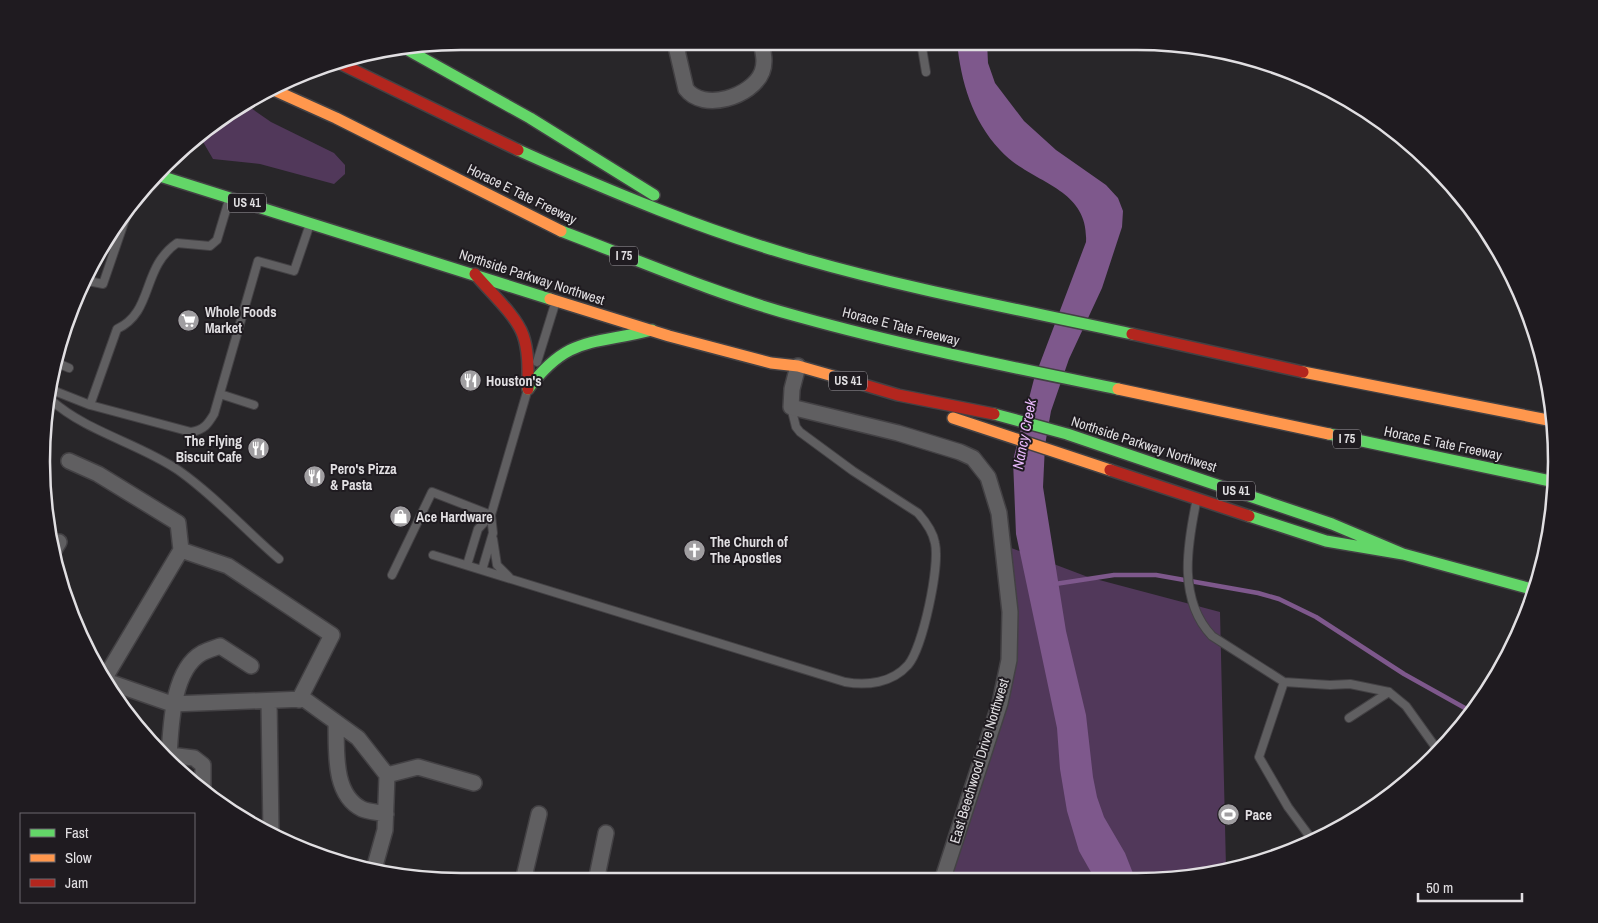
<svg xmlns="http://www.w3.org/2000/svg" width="1598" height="923" font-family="'Archivo Narrow',sans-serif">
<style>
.green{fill:#51385a}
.water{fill:#7e588c}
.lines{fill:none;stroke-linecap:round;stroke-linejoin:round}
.stream{stroke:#7e588c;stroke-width:4.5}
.lane-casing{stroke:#434144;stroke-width:10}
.street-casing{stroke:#434144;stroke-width:18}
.fast-casing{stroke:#434144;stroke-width:14}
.slow-casing{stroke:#434144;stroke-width:14}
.jam-casing{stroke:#434144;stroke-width:14}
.lane{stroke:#605f61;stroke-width:8}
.street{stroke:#605f61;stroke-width:15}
.fast{stroke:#63d668;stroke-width:11}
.slow{stroke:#ff974d;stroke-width:11}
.jam{stroke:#b3261e;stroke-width:11}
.labels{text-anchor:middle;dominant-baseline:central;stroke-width:4;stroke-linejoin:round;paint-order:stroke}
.shield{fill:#1f1b20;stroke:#a7a4a8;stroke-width:1}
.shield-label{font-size:12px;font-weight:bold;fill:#e1dfe2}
.street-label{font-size:14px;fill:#e1dfe2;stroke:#1f1b20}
.poi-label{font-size:14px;font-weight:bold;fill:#e1dfe2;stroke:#1f1b20;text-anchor:start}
.water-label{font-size:15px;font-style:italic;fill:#eabafd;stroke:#1f1b20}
.rim{fill:none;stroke:#e1dfe2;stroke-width:2.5}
</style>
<rect width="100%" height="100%" fill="#282629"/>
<path class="green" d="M248 106 271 122 334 153 345 165V174L334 184 260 164 213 159 199 135 206 128Z
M1006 546 1088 577 1220 612 1226 868 1164 881H941L985 728 1010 627Z"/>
<path class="water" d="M957 42H987L988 63 995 83 1024 121 1056 150 1106 185 1118 198 1123 211 1122 227 1102 288 1069 359 1051 411 1045 445 1043 487 1066 631 1086 715 1093 777 1097 797 1104 817 1125 853 1136 881H1096L1079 851 1067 811 1060 769 1057 728 1016 534 1013 460 1034 379 1086 242C1089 186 1030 184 1000 150 972 120 961 82 957 42Z"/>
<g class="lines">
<path class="stream" d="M1055 584 1114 575H1156L1258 593 1279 599 1316 617 1404 674 1472 712"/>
<defs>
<path id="lane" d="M921 42 926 72
M762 46 782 42
M229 200 217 240 210 246 177 243C141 268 154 312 117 329L90 405 191 432C204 430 208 424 214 414L258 261 294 271 309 227
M88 281 103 284 128 211 159 178
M55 362 69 368
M537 362 555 304
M52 390 90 405
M220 394 254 405
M51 400C87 432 138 443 178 470 215 496 245 530 279 559
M1196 503C1187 547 1178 600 1212 636L1284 682 1259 757 1288 807 1313 841
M493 539 497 565 509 577
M433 555 845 682C867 686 892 683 908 665 923 647 940 566 935 543 933 532 926 522 918 513L853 471 800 432 796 427 791 407
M467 565 478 529 491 515
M482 570 493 533 491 515 527 392
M392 575 432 492 491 515
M1284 682 1330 685 1350 684 1389 692 1406 706 1439 752
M1349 718 1389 692"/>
<path id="street" d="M675 42 686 89C703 112 752 97 762 72 766 62 763 52 761 42
M798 366 792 389 791 407 898 433 960 452 973 458 988 477 999 513 1010 612 1009 660 1000 703 942 881
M69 461 98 474 178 523 181 550
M54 550 59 542
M106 676 181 550 228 566 332 635 299 700
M109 682 172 704 304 699 358 738 387 775 385 830 374 869
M269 701 271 832
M336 722C337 749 332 794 362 809 369 812 378 812 386 814
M169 755 194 758 203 765V788
M169 756C171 726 172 670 202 653 208 650 215 648 220 646L251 666
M387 775 418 767 474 783
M523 881 539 814
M596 881 606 833"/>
<path id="fast" d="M408 50 530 118 654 195
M518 150C611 192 705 231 804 259 912 290 1022 310 1132 334
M160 176 550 299
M561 231C640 261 718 295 800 317 904 346 1011 367 1118 389
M528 389C568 335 593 345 652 330
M994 414 1067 434 1332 524 1403 554
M1329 434 1555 482
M1249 516 1326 541 1403 554 1535 590"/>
<path id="slow" d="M276 91 336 118 561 231
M550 299 669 336 771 363 798 366 861 384
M1303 372 1553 421
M1118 389 1329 434
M953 418 1110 470"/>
<path id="jam" d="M337 62 518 150
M475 274C489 291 516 315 523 335 529 352 528 372 528 389
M1132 334 1303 372
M861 384 898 395 994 414
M1110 470 1249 516"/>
</defs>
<use href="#lane" class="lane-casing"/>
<use href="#street" class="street-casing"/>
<use href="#fast" class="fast-casing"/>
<use href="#slow" class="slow-casing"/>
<use href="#jam" class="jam-casing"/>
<use href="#lane" class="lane"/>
<use href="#street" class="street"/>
<use href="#fast" class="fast"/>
<use href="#slow" class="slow"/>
<use href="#jam" class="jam"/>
</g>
<defs>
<symbol id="supermarket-disc" viewBox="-11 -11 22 22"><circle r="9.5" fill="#a09ea1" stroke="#1f1b20"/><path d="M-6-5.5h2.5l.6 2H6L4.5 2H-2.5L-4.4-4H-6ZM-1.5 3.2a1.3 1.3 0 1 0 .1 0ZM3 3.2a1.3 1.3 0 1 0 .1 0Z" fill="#fff"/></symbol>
<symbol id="restaurant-disc" viewBox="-11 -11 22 22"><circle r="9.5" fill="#a09ea1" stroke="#1f1b20"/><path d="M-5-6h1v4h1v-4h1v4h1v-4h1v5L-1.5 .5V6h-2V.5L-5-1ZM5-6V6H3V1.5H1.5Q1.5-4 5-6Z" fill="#fff"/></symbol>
<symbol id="shop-disc" viewBox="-11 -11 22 22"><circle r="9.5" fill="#a09ea1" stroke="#1f1b20"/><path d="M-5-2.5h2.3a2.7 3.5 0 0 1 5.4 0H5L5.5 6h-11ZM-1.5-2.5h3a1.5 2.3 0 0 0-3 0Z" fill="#fff"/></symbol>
<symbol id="church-disc" viewBox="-11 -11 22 22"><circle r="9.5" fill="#a09ea1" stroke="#1f1b20"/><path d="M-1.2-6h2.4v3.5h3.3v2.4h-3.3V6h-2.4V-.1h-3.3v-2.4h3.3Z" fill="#fff"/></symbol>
<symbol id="stadium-disc" viewBox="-11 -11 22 22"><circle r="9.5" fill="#a09ea1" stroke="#1f1b20"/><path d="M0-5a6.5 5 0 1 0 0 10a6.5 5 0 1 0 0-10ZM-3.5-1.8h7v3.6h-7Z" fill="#fff"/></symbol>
</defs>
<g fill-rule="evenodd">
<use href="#supermarket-disc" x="176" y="308" width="25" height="25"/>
<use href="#restaurant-disc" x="458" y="368" width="25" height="25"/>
<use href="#restaurant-disc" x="246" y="436" width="25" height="25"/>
<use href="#restaurant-disc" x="302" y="464" width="25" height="25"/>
<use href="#shop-disc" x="388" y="504" width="25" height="25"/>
<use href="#church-disc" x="682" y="538" width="25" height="25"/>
<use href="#stadium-disc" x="1216" y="802" width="25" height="25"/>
</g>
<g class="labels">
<g class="shield">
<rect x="228" y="193.5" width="38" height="19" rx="4"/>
<rect x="610" y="246.5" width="28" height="19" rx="4"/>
<rect x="829" y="371.5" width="38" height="19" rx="4"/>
<rect x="1333" y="429.5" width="28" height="19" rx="4"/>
<rect x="1217" y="481.5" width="38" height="19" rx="4"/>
</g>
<g class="shield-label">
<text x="247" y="203">US 41</text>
<text x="624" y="256">I 75</text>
<text x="848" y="381">US 41</text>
<text x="1347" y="439">I 75</text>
<text x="1236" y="491">US 41</text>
</g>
<g class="street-label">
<text transform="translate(522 194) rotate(26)">Horace E Tate Freeway</text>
<text transform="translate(532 277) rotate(18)">Northside Parkway Northwest</text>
<text transform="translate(901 326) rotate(14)">Horace E Tate Freeway</text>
<text transform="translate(1443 443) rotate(12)">Horace E Tate Freeway</text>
<text transform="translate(1144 444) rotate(18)">Northside Parkway Northwest</text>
<text transform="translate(979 761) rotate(-73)">East Beechwood Drive Northwest</text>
</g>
<g class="poi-label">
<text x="205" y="312">Whole Foods<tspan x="205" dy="16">Market</tspan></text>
<text x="486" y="381">Houston's</text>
<text x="242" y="441" text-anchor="end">The Flying<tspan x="242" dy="16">Biscuit Cafe</tspan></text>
<text x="330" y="469">Pero's Pizza<tspan x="330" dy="16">&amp; Pasta</tspan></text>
<text x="416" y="517">Ace Hardware</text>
<text x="710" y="542">The Church of<tspan x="710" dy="16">The Apostles</tspan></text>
<text x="1245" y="815">Pace</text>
</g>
<g class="water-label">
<text transform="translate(1024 434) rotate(-79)">Nancy Creek</text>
</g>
</g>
<path d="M0 0H1598V923H0ZM461 50H1137A411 411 0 0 1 1548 461V462A411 411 0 0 1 1137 873H461A411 411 0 0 1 50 462V461A411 411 0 0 1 461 50Z" fill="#1f1b20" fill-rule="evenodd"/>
<path class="rim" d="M461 50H1137A411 411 0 0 1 1548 461V462A411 411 0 0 1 1137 873H461A411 411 0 0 1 50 462V461A411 411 0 0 1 461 50Z"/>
<rect x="20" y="813" width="175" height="90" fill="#1f1b20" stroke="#6d696e"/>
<rect x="30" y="829" width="25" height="8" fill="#63d668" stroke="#6d696e"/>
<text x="65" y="838" font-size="15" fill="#e1dfe2">Fast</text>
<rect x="30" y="854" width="25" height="8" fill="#ff974d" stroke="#6d696e"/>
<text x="65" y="863" font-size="15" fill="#e1dfe2">Slow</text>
<rect x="30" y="879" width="25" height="8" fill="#b3261e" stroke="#6d696e"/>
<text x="65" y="888" font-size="15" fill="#e1dfe2">Jam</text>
<path d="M1418 893v8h104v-8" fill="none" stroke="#e1dfe2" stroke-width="2.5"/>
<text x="1426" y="893" font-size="15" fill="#e1dfe2" stroke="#1f1b20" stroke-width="4" paint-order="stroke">50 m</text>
</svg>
